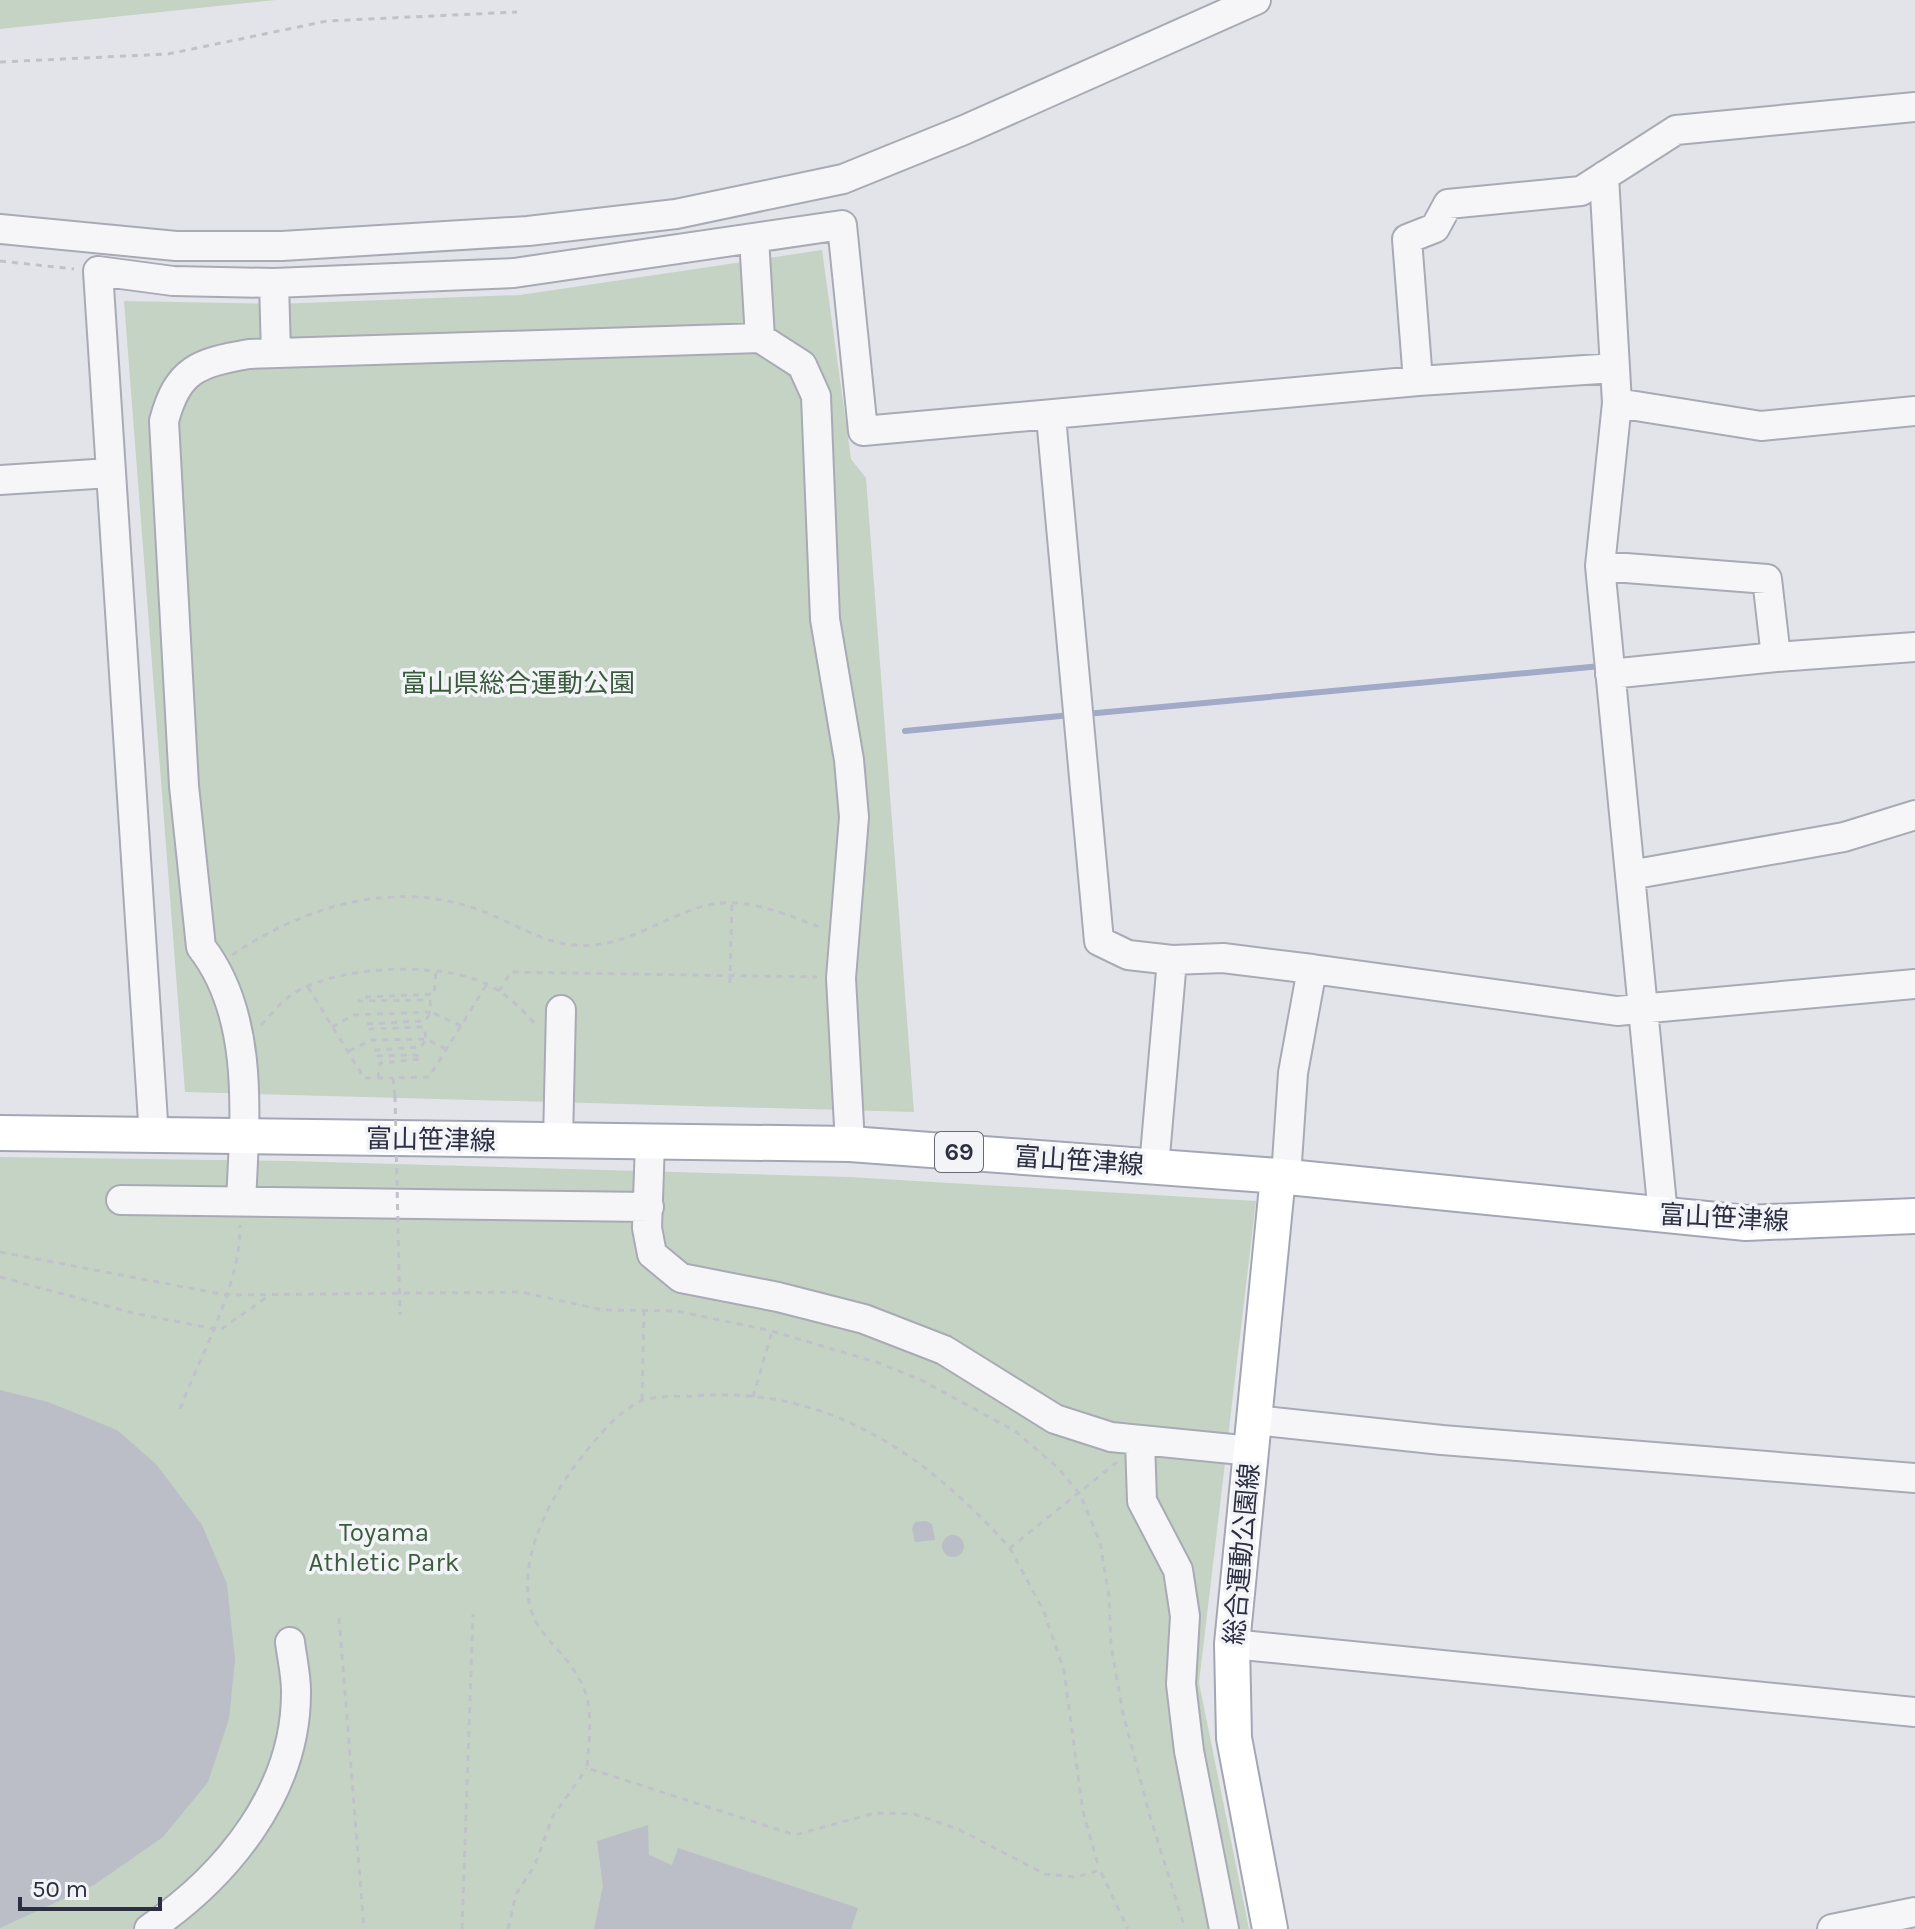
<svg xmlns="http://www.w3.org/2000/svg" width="1915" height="1929" font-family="Karla,'Noto Sans JP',sans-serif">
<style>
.green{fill:#c5d3c5}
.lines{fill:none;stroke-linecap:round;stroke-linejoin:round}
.stream{stroke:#a1abc7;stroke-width:6}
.building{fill:#bbbdc7}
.minor-casing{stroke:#a8aab4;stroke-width:32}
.major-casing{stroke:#a3a6b5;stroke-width:38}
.path{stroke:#c1c2c9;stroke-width:3;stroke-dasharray:6 6;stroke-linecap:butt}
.minor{stroke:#f6f6f9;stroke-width:28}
.major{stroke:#fff;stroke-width:34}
.path-bridge{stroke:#c1c2c9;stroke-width:3;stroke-dasharray:6 6;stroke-linecap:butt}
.labels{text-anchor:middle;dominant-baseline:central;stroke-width:7;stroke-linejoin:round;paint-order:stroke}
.shield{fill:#f3f4f8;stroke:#686a78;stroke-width:2}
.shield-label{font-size:24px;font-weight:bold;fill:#2c2f41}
.park-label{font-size:26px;fill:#3b5c3c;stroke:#f3f4f8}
.street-label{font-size:26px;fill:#2c2f41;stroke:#f3f4f8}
</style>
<rect width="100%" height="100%" fill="#e3e4ea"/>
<path class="green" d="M0 0H276L0 29Z
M822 250 851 459 866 478 914 1112 185 1092 124 301 275 304 520 295Z
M0 1157 291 1161 849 1177 1256 1201 1199 1683 1249 1929H0Z"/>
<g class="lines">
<path class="stream" d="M1086 714 1601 666
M905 731 1071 715"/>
</g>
<path class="building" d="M0 1390 48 1402 117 1430 156 1464 202 1525 227 1584 235 1659 229 1719 208 1782 163 1837 94 1885 0 1928Z
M926 1521 932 1524 935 1540 915 1542 912 1528 915 1522Z
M942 1546a11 11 0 1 1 22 0a11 11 0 1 1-22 0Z
M648 1825 649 1855 672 1865 678 1848 858 1908 851 1929H594L603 1886 597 1841Z"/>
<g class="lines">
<defs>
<path id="minor" d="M1604 176 1615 368
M0 229 176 246H282L528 231 676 214 843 179 964 130 1256 0
M754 238 760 338
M274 283 276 353
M1418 381 1407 239 1435 228 1448 204 1581 191 1676 130 1915 107
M1617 403 1761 426 1915 411
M1051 417 1099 941 1128 955 1172 960 1154 1167
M0 480 110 473
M1600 566 1767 579 1776 657 1610 674
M1776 657 1915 647
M1630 875 1844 837 1915 815
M1172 960 1223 958 1312 969 1293 1073 1286 1177
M1312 969 1617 1011 1915 984
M154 1137 98 271 173 281 274 283 514 273 842 225 863 431 1418 381 1615 368 1617 403 1600 566 1663 1215
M558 1141 561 1010
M650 1142 647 1228 652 1254 681 1278 778 1297 864 1319 944 1350 1055 1419 1111 1437 1252 1451
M121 1200 649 1207
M241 1201C245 1118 255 1016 201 947L184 786 164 421C178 369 198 363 249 354L760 338 802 365 816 396 825 619 849 760 854 817 841 978 850 1144
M1255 1420 1442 1440 1915 1478
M1140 1441 1142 1501 1178 1570 1185 1616 1181 1684 1189 1751 1224 1929
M1232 1644 1915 1712
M149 1929C227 1876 297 1791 296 1691 296 1675 292 1658 290 1642
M1832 1929 1915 1912"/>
<path id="major" d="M0 1133 850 1144 1278 1176 1746 1223 1915 1216
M1270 1929 1234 1738 1232 1644 1278 1176"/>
</defs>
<use href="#minor" class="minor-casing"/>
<use href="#major" class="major-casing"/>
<path class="path" d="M0 62 168 54 327 21 517 12
M0 261 74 269
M232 955C303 907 390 880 474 908 515 922 549 950 594 945 637 941 673 911 714 904 750 898 787 915 820 927
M730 983 732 903
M308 987 364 1078H393
M499 991 511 972 817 977
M261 1025C270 1015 280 1003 291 995 335 965 440 961 487 984 507 994 523 1010 538 1027
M332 1027 354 1015 431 1012 430 1001 426 1000 359 1001 363 997 434 994 436 972
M446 1049 426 1039 424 1027 370 1029 366 1024 425 1021 431 1012 461 1026
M349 1051 371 1040 426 1039
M378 1078 380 1063 421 1059 416 1055 375 1056 376 1050 421 1047 426 1039
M395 1096 393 1078 429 1077 487 984
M0 1252 226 1295 520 1292 604 1310 677 1311 772 1331 879 1363 921 1380 1015 1431 1058 1468 1080 1494 1100 1542 1109 1596 1111 1646 1123 1713 1149 1813 1185 1929
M0 1277 133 1313 220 1330 267 1297
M753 1397 772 1331
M642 1400 644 1310
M180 1409C202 1351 240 1287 240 1225
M1117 1462 1010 1548C926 1454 826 1385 695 1396 679 1397 654 1395 641 1401 616 1413 596 1439 580 1459 555 1491 532 1533 528 1574 523 1635 560 1639 582 1684 594 1709 589 1740 587 1768L795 1835 875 1813 914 1814 958 1829 1045 1874 1077 1877 1100 1870 1128 1929
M1010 1548 1044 1612 1064 1671 1083 1812 1099 1868
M339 1618 364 1929
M462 1929 473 1614
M508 1929 516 1894 534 1867 553 1816 587 1768"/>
<use href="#minor" class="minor"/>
<use href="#major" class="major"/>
<path class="path-bridge" d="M395 1096 400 1315"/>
</g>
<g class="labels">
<rect class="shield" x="935" y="1132" width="48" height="40" rx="6"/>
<g class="shield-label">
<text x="959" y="1152">69</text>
</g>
<g class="park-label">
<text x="518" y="683">富山県総合運動公園</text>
<text x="384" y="1532">Toyama<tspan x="384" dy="30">Athletic Park</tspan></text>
</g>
<g class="street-label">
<text transform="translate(431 1140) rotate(1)">富山笹津線</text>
<text transform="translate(1079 1161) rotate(4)">富山笹津線</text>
<text transform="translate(1724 1218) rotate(3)">富山笹津線</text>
<text transform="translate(1242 1554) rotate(-85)">総合運動公園線</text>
</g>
</g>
<path d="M20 1897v12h140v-12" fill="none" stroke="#2c2f41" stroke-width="4"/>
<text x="32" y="1897" font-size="24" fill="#2c2f41" stroke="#f3f4f8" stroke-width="6" paint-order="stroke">50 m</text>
</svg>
